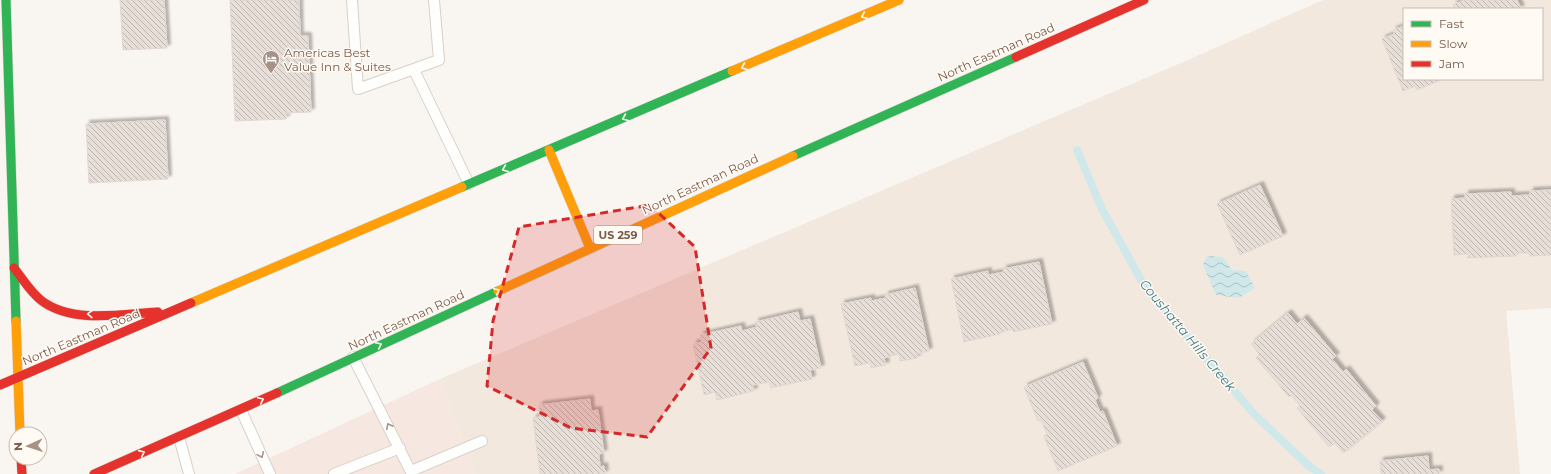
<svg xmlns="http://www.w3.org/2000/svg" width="1551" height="474" font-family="Montserrat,sans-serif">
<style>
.residential{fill:#f2e8de;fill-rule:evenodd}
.commercial{fill:#f6e8e1}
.water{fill:url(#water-waves)}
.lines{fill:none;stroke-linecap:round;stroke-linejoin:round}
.stream{stroke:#d0e8ea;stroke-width:8}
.building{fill:url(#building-back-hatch);stroke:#e2d8d2;filter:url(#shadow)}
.lane-casing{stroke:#d7d1cb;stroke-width:12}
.fast-casing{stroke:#d9d2cb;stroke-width:10}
.slow-casing{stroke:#d9d2cb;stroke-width:10}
.jam-casing{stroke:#d9d2cb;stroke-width:10}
.lane{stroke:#fefefd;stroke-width:10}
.fast{stroke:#30b455;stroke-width:9}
.slow{stroke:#ff9f0a;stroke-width:9}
.jam{stroke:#e5322d;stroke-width:9}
.oneway{stroke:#fffaf3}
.oneway2{stroke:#a8958b}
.marked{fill:#d62828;fill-opacity:0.2;stroke:#d62828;stroke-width:3;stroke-dasharray:8 5;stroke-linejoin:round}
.labels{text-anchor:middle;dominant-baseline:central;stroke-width:3;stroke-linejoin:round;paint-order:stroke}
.shield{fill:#fffaf3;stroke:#a28b7f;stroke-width:1}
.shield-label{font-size:11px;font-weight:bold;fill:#7a5c4d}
.poi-label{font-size:12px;fill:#7a5c4d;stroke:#fffaf3;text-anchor:start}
.street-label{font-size:12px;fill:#7a5c4d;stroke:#fffaf3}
.water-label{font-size:13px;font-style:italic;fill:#437c86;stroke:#fffaf3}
</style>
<defs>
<pattern id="water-waves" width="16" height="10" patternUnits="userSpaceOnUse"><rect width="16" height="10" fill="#d0e8ea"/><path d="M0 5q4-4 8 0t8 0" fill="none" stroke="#aebfc0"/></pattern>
<pattern id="building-back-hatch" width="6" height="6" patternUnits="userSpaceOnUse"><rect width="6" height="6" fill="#e6ded7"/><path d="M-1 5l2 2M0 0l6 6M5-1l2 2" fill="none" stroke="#bfb7b1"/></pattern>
<filter id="shadow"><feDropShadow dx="3.5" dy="-3.5" stdDeviation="1" flood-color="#0004"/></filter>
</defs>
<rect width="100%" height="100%" fill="#f9f5f0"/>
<path class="residential" d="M1323 0H1551V308L1506 311 1520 474H475L440 379 1188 60ZM1404 9H1542V79H1404Z"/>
<path class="commercial" d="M440 379 475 474H235Z"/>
<path class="water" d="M1207 256 1223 257 1232 270 1246 271 1255 288 1239 298 1216 295 1203 265Z"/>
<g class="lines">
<path class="stream" d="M1077 150 1102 209 1145 287 1255 415 1310 467 1321 474"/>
</g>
<path class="building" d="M120 0H164L167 48 123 50Z
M230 0H299L300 36H308L311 112 286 113V119L235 121Z
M1464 0H1517L1521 9H1453L1455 8 1453 5Z
M1404 26V79H1443L1417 90 1415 86 1403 91 1382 39 1394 34 1393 30Z
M165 120 168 179 89 183 86 124Z
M1260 185 1283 236 1240 255 1217 204Z
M1551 190V255L1530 256V253H1516V256L1468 258V254L1454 255 1451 199 1465 198V194L1511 192V196L1530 195V191Z
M1039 262 1052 324 1013 332V329L1000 332V334L964 342 951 279 988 271V275L1004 272 1003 269Z
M915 288 929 351 916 354 917 358 900 361 899 354 884 358 886 365 871 368 870 363 855 366 841 304 871 298V301L886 298 885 295Z
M798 312 800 321 810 319 821 368 810 370 812 379 771 388 769 382 753 385 754 391 717 400 715 392 704 395 693 344 702 342 700 335 741 326 742 331 757 327 755 322Z
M1288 313 1297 324 1304 318 1336 356 1332 359 1343 372 1346 369 1376 406 1372 410 1382 421 1343 453 1335 443 1329 447 1297 408 1300 406 1291 395 1289 397 1256 358 1260 355 1251 344Z
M1083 362 1098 398 1095 400 1100 412 1103 411 1117 446 1058 471 1044 436 1047 434 1041 420 1038 421 1024 387Z
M590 399 591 411 598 410 604 453 599 454 600 467 604 466 605 474H540L533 418 540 417 539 405Z
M1428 456 1429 470 1439 469V474H1381L1380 461Z"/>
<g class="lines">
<defs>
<path id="lane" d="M352 0 358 89 439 60 434 0
M414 70 469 184
M353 357 412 474
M241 410 270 474
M179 437 189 474
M411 471 482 441
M334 474 400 448"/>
<path id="fast" d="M6 0 16 321
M793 156 1016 57
M462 187 732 71
M277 393 498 291"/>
<path id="slow" d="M732 71 899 0
M549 150 590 248
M498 291 793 156
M191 303 462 187
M16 321 20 434"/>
<path id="jam" d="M1016 57 1144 0
M14 268C23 279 30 292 42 301 73 324 122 314 158 312
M0 385 191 303
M21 458 22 474
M94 474 277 393"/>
</defs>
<use href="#lane" class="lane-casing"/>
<use href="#fast" class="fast-casing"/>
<use href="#slow" class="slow-casing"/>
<use href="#jam" class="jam-casing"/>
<use href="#lane" class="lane"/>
<use href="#fast" class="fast"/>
<use href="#slow" class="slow"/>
<use href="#jam" class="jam"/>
</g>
<defs><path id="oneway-chevron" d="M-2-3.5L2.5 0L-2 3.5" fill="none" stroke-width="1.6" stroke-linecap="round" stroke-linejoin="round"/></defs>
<g class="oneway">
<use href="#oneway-chevron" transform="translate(864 16) rotate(156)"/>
<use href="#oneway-chevron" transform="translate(744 67) rotate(157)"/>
<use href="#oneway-chevron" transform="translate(625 118) rotate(157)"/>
<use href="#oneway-chevron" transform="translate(505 169) rotate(157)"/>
<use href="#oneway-chevron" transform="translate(497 291) rotate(-25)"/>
<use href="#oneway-chevron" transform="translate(90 314) rotate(-179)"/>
<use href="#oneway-chevron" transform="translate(379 345) rotate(-25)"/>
<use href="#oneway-chevron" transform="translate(261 400) rotate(-25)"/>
<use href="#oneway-chevron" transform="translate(142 453) rotate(-24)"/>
</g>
<g class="oneway2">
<use href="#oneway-chevron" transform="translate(389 426) rotate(-117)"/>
<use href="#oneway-chevron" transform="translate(261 455) rotate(66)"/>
</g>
<path class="marked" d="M650 205 695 247 711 348 647 437 571 428 487 386 493 321 519 227Z"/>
<defs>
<symbol id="hotel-pin" viewBox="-11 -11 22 30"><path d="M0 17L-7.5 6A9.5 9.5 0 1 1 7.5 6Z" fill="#a69286" stroke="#fffaf3"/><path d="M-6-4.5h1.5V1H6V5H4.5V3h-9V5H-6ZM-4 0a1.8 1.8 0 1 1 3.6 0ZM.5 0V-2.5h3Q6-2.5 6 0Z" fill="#fff"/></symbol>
</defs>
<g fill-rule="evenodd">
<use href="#hotel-pin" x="261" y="49" width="20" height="27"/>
</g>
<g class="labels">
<rect class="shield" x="594" y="226" width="48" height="18" rx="3"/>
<g class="shield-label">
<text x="618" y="235">US 259</text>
</g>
<g class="poi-label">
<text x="284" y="52">Americas Best<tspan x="284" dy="14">Value Inn &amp; Suites</tspan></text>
</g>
<g class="street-label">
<text transform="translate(996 52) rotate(-24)">North Eastman Road</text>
<text transform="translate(700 184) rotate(-25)">North Eastman Road</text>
<text transform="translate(406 320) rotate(-25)">North Eastman Road</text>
<text transform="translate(81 337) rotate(-23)">North Eastman Road</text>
</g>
<g class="water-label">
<text transform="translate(1188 335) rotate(50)">Coushatta Hills Creek</text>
</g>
</g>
<rect x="1403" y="8" width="140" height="72" fill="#fffaf3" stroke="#cabbb1"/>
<rect x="1411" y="21" width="20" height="6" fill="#30b455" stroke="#cabbb1"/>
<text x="1439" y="28" font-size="12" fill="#7a5c4d">Fast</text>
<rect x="1411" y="41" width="20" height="6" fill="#ff9f0a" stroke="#cabbb1"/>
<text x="1439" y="48" font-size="12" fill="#7a5c4d">Slow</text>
<rect x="1411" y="61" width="20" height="6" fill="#e5322d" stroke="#cabbb1"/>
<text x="1439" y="68" font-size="12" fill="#7a5c4d">Jam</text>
<g transform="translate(28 446) rotate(267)"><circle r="19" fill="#fffaf3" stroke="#cabbb1"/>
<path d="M0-3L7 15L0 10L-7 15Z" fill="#a69286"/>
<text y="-6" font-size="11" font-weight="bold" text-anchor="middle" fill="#7a5c4d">N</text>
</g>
</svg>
